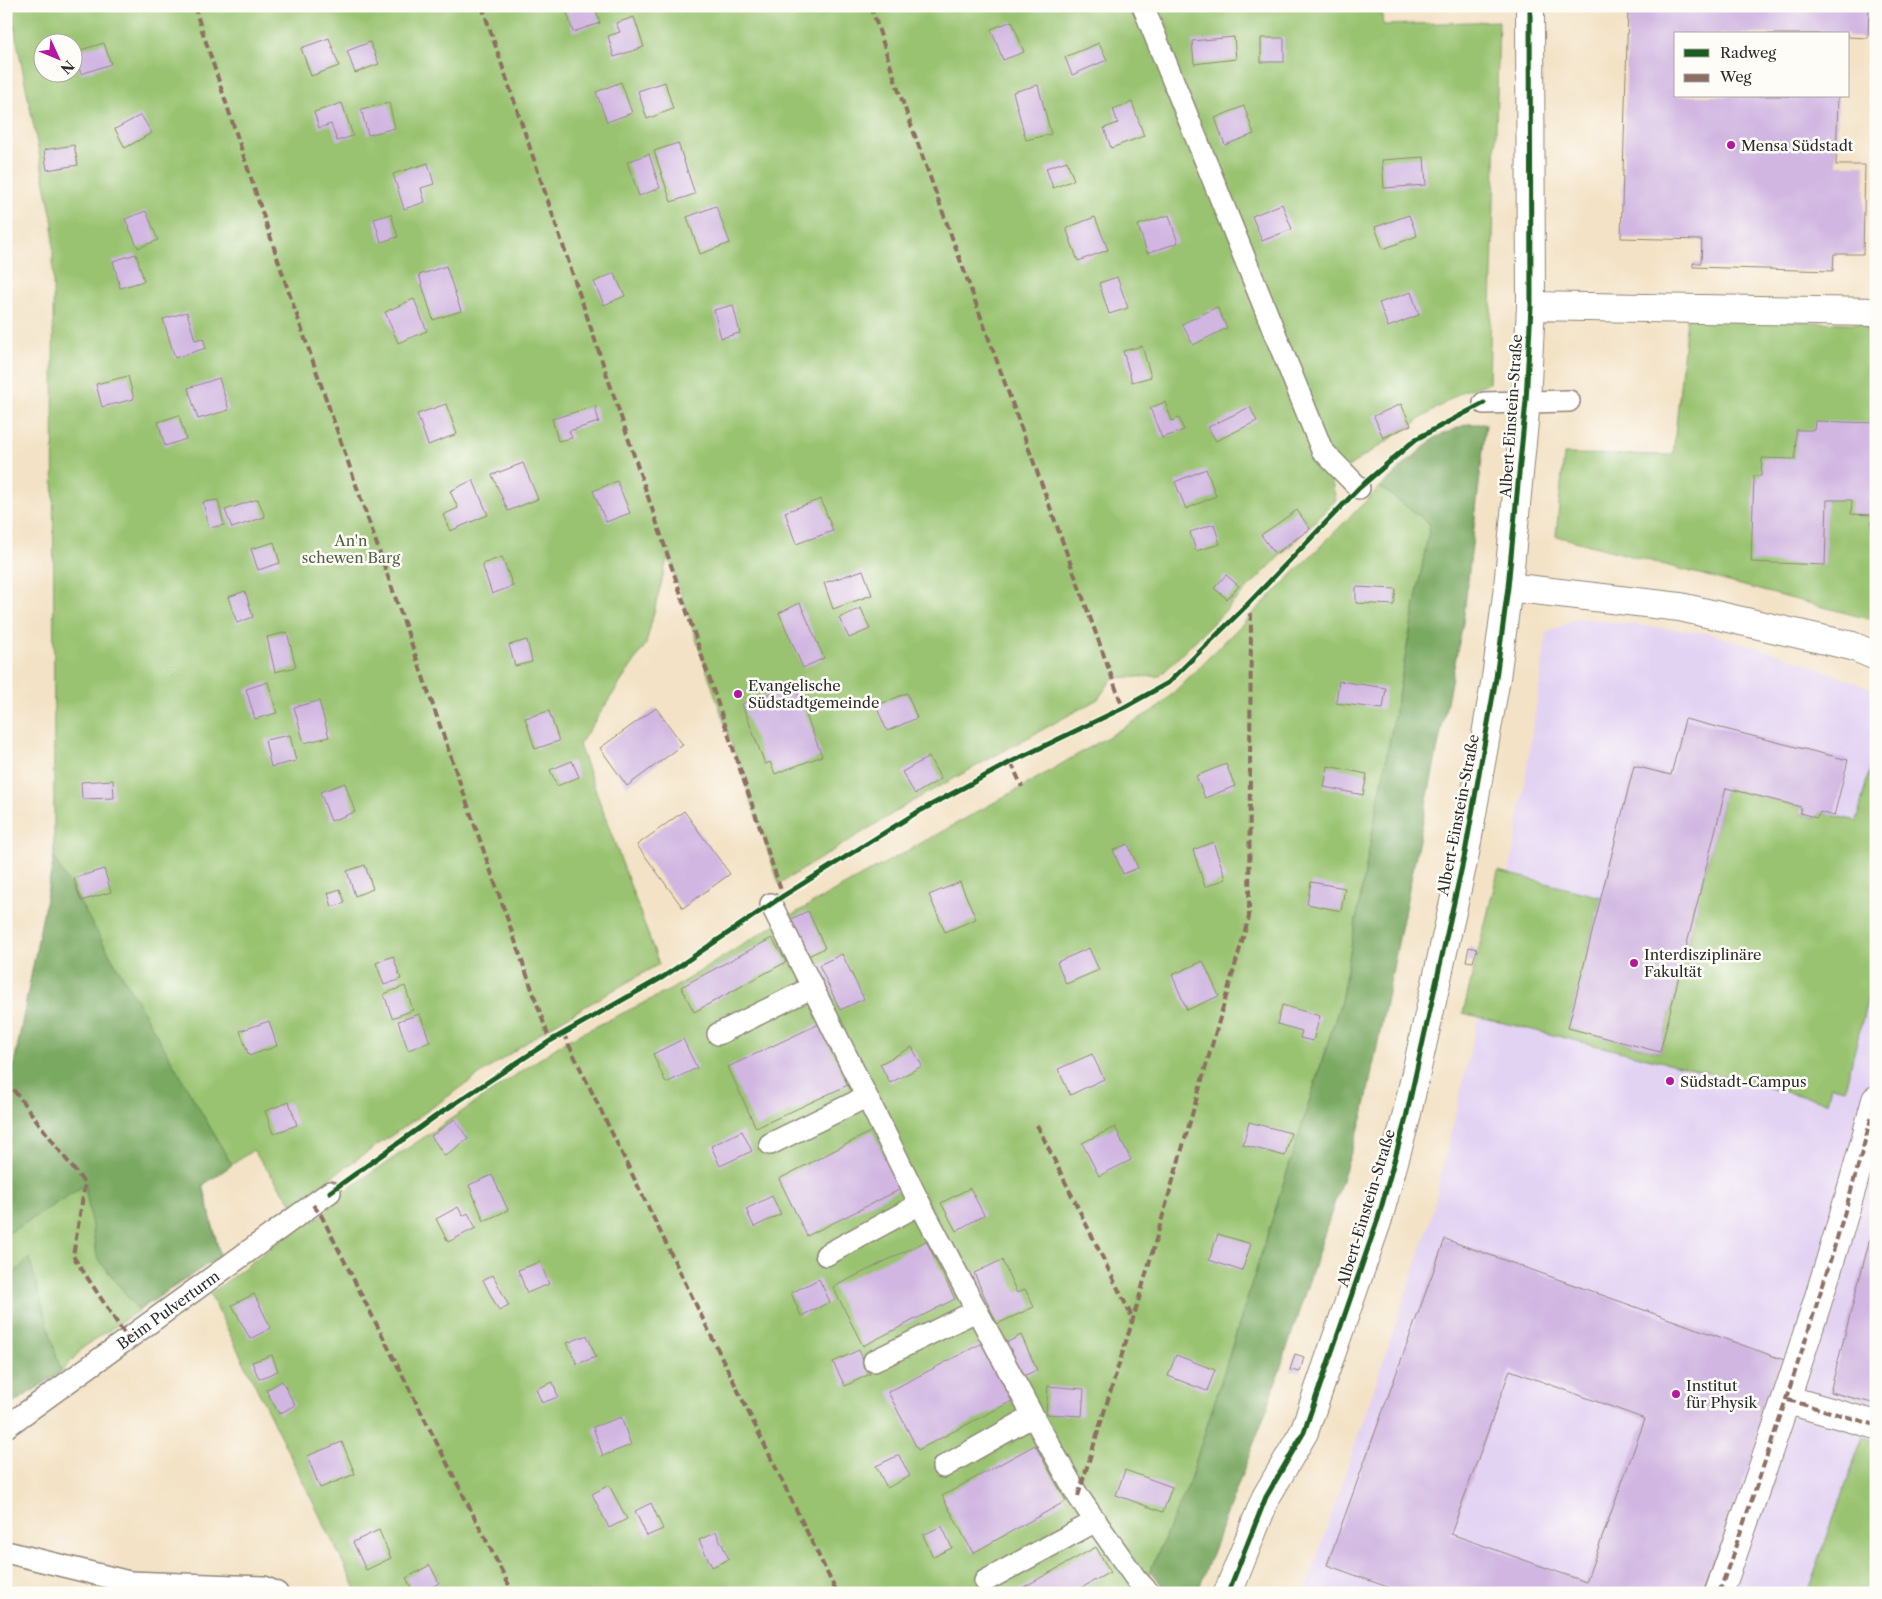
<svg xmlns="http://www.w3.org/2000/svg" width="1882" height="1599" font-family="'Libre Caslon Text',serif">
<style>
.built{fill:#e3d3f3}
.green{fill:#99c370;stroke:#62774e;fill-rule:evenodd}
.forest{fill:#7aa962;stroke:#526a46}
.building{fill:#d0b6e1;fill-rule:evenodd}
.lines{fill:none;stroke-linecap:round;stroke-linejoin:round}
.lane-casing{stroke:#8f8678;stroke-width:24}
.street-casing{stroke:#8f8678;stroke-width:30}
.lane{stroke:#fff;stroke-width:21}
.street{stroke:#fff;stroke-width:28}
.quiet{stroke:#8d6e63;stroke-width:4;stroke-dasharray:8 4;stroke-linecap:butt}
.cycleway-casing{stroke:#fdfcf7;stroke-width:8}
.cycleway{stroke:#1b5e20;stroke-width:5}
.poi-dot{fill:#b5179e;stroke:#fdfcf7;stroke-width:2}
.labels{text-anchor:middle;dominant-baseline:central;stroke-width:5;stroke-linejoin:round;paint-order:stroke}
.poi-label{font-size:15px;fill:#2b2b2b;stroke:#fdfcf7;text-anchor:start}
.street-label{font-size:15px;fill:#2b2b2b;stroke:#fdfcf7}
.park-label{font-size:15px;fill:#526043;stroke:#fdfcf7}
</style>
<rect width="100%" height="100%" fill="#fdfcf7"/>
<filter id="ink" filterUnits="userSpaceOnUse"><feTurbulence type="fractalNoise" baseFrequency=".02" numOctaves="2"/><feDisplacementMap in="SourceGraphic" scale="10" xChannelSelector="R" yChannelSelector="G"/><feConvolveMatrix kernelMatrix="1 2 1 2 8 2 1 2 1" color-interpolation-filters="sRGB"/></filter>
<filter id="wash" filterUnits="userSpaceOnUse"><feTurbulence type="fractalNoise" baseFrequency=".0096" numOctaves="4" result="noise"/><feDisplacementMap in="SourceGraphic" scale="20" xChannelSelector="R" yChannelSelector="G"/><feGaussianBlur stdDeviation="1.12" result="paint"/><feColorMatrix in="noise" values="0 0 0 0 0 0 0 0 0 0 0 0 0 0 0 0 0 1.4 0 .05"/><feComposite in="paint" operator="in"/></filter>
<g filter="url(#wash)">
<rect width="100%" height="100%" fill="#f3e2c5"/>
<path class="built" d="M1577 618 1708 633 1786 656 1876 690V1593H1305L1430 1222 1496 940 1517 833 1547 633Z"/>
<path class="green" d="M10 6H1381L1383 25 1499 21 1489 383 1463 391 1331 478 1336 500 1160 676 1113 678 1098 699 913 801 779 884 668 556 646 644 579 745 659 964 546 1029 292 1204 253 1150 203 1185 220 1256 84 1347 61 1372 6 1408V1106L54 858 53 224ZM42 42H72V72H42Z
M1687 318 1876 324V621L1556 536 1564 454 1673 455Z
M1380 487 1430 524 1341 1001 1188 1486 1140 1593H358L210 1294 311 1217 313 1222 330 1209 327 1203 566 1041 670 990 779 922 1022 787 1159 707Z
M1874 750 1876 965 1845 1089 1831 1086 1827 1102 1463 1013 1498 871 1601 897 1568 1028 1660 1052 1726 788 1801 807 1800 814 1817 818 1820 812 1857 821Z
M1863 1436 1876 1441V1593H1807Z"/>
<path class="forest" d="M1467 424H1486L1463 623 1363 1116 1268 1406 1197 1593H1168L1150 1571 1188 1486 1341 1001 1430 524 1380 487 1434 438Z
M54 858 232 1165 203 1185 220 1256 138 1310 97 1257 85 1185 6 1235V1106Z
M29 1258 61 1372 6 1408V1281Z"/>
<g id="blocks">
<path class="building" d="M565 6H595L600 23 573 32Z
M1639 6H1869L1868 38 1848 37V34H1676V96H1838L1836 165H1865L1863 254H1834L1833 271 1693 267V263H1701L1702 240 1621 238 1628 8 1638 9Z
M634 17 644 47 614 57 608 36 620 32 616 23Z
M1012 21 1024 52 1003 60 991 29Z
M1234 37 1236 59 1194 64 1192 41Z
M329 38 339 66 311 76 301 48Z
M1261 38H1284V62H1261Z
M370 42 379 64 355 73 347 51Z
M104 43 111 64 81 74 74 52Z
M1099 43 1107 60 1072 75 1065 57Z
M621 82 632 113 607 122 596 92Z
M665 82 673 109 647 119 638 91Z
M1038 85 1051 134 1026 140 1013 92Z
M1132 102 1144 136 1111 148 1104 128 1118 123 1113 109Z
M342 103 353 136 337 141 331 124 319 128 314 112Z
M389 103 395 128 368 135 361 109Z
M1244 106 1254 134 1225 145 1215 118Z
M141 115 152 133 125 148 115 129Z
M678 143 695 194 671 202 654 151Z
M74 145 78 165 47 170 44 150Z
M649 154 660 188 639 196 627 162Z
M1424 157 1426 185 1384 188 1382 160Z
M1067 161 1074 180 1053 188 1046 168Z
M428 163 434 184 421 188 425 202 404 209 393 174Z
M1282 204 1292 229 1262 241 1252 216Z
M716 206 730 243 700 254 687 217Z
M146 211 158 240 138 248 125 219Z
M391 214 398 237 381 242 374 219Z
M1169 215 1178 243 1147 253 1138 225Z
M1409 215 1417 236 1383 249 1375 227Z
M1095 217 1108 250 1078 261 1066 228Z
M136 254 144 281 120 288 113 261Z
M446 266 461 311 433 320 419 275Z
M614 273 625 296 604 305 594 282Z
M1117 277 1128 308 1109 314 1099 283Z
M1411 292 1419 315 1388 327 1379 303Z
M414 299 427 331 398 343 385 312Z
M733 305 740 333 721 338 714 310Z
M1217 307 1227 328 1193 345 1182 324Z
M187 312 195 340 203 338 206 348 175 358 163 319Z
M1142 346 1151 377 1132 382 1123 351Z
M128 376 134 399 102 407 96 384Z
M219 378 229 410 198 419 188 388Z
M1165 402 1172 421 1179 418 1184 430 1162 438 1150 408Z
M446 404 457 434 428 445 417 414Z
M1401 404 1411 425 1383 438 1374 416Z
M595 406 599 422 569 431 572 438 558 441 552 419Z
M1250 407 1257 421 1216 441 1208 427Z
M179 415 186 439 165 446 158 422Z
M1815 421 1876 423V530H1871L1872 515 1851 514 1852 500H1827L1825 565 1751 562 1754 476H1761L1762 458 1795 459 1796 430H1814Z
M523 463 538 499 508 511 492 475Z
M1206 469 1216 496 1186 509 1175 482Z
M473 480 488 515 450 531 443 515 458 508 450 491Z
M617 481 630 513 606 522 593 491Z
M258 499 265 517 232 528 225 510Z
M821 499 833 531 796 544 785 512Z
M218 500 224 525 209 528 203 502Z
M1297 510 1310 529 1275 554 1261 535Z
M1214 524 1220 544 1196 551 1190 532Z
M274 542 280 563 258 570 251 549Z
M502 557 513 586 492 594 482 564Z
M863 570 872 595 833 609 824 583Z
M1226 575 1239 586 1227 599 1214 588Z
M1356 587 1396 589 1394 605 1356 603Z
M245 591 253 617 237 623 228 597Z
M800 603 824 658 803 668 779 613Z
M861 608 870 629 849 638 839 618Z
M287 632 296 667 275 672 267 637Z
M527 640 532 662 515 666 509 645Z
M1339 681 1386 688 1383 709 1336 703Z
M268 682 277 713 255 719 246 689Z
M794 684 822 756 775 774 770 762 765 764 742 704Z
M907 693 917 718 887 731 876 706Z
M319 701 329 737 304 743 294 707Z
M656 708 683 745 627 786 600 748Z
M549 711 559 741 535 749 525 718Z
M1685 719 1848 760 1834 816 1820 812 1817 818 1800 813 1801 807 1726 788 1660 1052 1568 1028 1634 766 1671 775Z
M290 735 296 761 271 767 265 740Z
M929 757 941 779 915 794 902 772Z
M572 761 579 777 557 786 550 770Z
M1226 764 1235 786 1205 798 1196 776Z
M1328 766 1367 774 1363 795 1324 787Z
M113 780 114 798 82 799 81 782Z
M345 783 355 812 331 821 320 792Z
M684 811 730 874 683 908 637 845Z
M1213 842 1226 879 1205 887 1193 850Z
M1128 844 1138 868 1123 874 1113 850Z
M365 865 373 889 355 896 347 871Z
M104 869 111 892 81 901 74 878Z
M960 882 976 919 945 932 929 895Z
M1311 882 1345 888 1341 911 1307 904Z
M340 889 345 903 332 907 328 893Z
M808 911 825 948 806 957 789 920Z
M772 938 786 962 694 1012 681 987Z
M1469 947 1477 949 1473 962 1466 961Z
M1089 948 1099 970 1066 984 1057 962Z
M842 954 864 999 840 1010 819 965Z
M393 956 401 979 384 985 376 963Z
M1203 961 1219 996 1187 1010 1172 975Z
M405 986 413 1010 392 1018 384 994Z
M1282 1005 1320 1016 1313 1041 1300 1038 1302 1031 1277 1024Z
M420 1014 430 1042 408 1050 398 1021Z
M269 1021 277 1046 249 1056 240 1031Z
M819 1024 848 1085 756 1128 728 1067Z
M683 1039 697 1068 666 1083 653 1054Z
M912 1047 922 1066 890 1083 880 1064Z
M1092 1054 1104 1079 1070 1095 1058 1069Z
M289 1102 297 1125 273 1134 265 1111Z
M455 1119 468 1139 445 1156 431 1136Z
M1249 1122 1291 1133 1285 1156 1243 1145Z
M1115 1127 1131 1160 1099 1176 1082 1143Z
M742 1131 752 1151 720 1166 711 1146Z
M872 1131 901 1189 807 1236 779 1179Z
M492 1175 508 1210 484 1221 469 1185Z
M970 1188 984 1215 956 1231 941 1203Z
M772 1196 781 1214 754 1227 746 1209Z
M458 1207 463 1216 468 1213 476 1228 448 1242 436 1219Z
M1875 1219H1876V1404L1830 1392Z
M1218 1234 1251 1244 1242 1271 1209 1260Z
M1445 1239 1787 1361 1703 1593H1404L1327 1565ZM1510 1370 1645 1419 1586 1582 1451 1534Z
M926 1241 955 1299 863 1346 833 1287Z
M1002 1260 1017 1293 1025 1289 1034 1307 997 1324 974 1273Z
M540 1262 549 1284 527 1293 518 1270Z
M493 1275 509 1306 499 1311 483 1280Z
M819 1279 830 1302 801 1316 791 1293Z
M254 1294 271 1328 250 1339 232 1305Z
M587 1335 596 1357 577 1364 567 1343Z
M1021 1335 1037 1370 1021 1377 1006 1343Z
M982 1343 1012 1401 918 1450 888 1392Z
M859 1350 870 1374 845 1386 833 1362Z
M1295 1354 1304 1357 1300 1372 1290 1370Z
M272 1355 278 1371 259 1379 252 1362Z
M1176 1355 1215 1370 1207 1391 1168 1376Z
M282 1381 295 1405 279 1414 266 1390Z
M553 1382 558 1397 542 1403 536 1389Z
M1048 1386 1084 1389 1082 1416 1046 1414Z
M621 1417 631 1445 603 1456 593 1427Z
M342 1442 355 1474 320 1488 307 1456Z
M1035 1445 1066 1501 973 1553 942 1496Z
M899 1455 910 1476 887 1488 876 1466Z
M1125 1470 1172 1487 1163 1512 1116 1495Z
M609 1485 627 1519 609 1528 592 1494Z
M651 1503 663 1529 647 1536 635 1511Z
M942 1526 952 1548 933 1557 923 1535Z
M379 1530 391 1558 366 1570 353 1542Z
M716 1532 729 1559 712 1567 699 1540Z
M1096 1547 1110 1572 1072 1593H1013Z
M430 1565 439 1583 421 1593H414L406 1578Z"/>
</g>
</g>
<g filter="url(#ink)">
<use href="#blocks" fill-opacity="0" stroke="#8f8678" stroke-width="1"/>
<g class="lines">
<defs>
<g id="lane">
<path d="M1143 6 1322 450 1359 488"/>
<path d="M1484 403 1569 401"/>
<path d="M771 904 920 1204 1033 1416 1078 1496 1136 1579 1149 1593"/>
<path d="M718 1034 813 987"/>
<path d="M770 1144 866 1097"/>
<path d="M826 1255 920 1204"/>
<path d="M874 1361 976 1311"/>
<path id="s1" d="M6 1427 330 1192"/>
<path d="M943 1467 1033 1416"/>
<path d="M6 1552 129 1582 139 1593"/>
<path d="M985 1581 1096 1521"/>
<path d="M129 1582 264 1587 277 1593"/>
</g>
<path id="street" d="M1531 306 1876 312
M1508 587 1680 607 1852 646 1876 656
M1788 1400 1876 1425
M1228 1593 1266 1497 1304 1432 1378 1219 1405 1122 1465 853 1496 678 1508 587 1526 401 1531 306 1530 6
M1719 1593C1777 1430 1832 1267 1876 1100"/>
</defs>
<use href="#lane" class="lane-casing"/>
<use href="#street" class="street-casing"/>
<use href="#lane" class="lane"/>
<use href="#street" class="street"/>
<path class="quiet" d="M194 6 287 287 550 1041
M482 6 783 896
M871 6 898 89 1123 708
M1011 762 1022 787
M563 1033 837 1593
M6 1080 85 1184 73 1256 128 1339
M1037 1125 1133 1319
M313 1205 321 1215 513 1593
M1788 1400 1876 1425
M1078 1496 1133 1319 1249 917 1251 616 1245 607
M1719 1593C1777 1430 1832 1267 1876 1100"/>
<defs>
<path id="cycleway" d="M330 1192 436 1116 550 1041 663 977 783 896 916 813 1011 762 1123 708 1168 683 1245 607 1359 488 1416 439 1484 403
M1228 1593 1266 1497 1304 1432 1378 1219 1405 1122 1465 853 1496 678 1508 587 1526 401 1531 306 1530 6"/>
</defs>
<use href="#cycleway" class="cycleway-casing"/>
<use href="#cycleway" class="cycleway"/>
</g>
</g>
<g class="poi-dot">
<circle cx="1731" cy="145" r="5"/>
<circle cx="738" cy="694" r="5"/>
<circle cx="1634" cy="963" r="5"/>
<circle cx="1670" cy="1081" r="5"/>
<circle cx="1676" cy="1394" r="5"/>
</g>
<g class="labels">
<g class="poi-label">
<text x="1741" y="145">Mensa Südstadt</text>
<text x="748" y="685">Evangelische<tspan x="748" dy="17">Südstadtgemeinde</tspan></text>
<text x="1644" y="954">Interdisziplinäre<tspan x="1644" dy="17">Fakultät</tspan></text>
<text x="1680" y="1081">Südstadt-Campus</text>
<text x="1686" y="1385">Institut<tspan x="1686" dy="17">für Physik</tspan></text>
</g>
<g class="street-label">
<text transform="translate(1511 416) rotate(-86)">Albert-Einstein-Straße</text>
<text transform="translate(1458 815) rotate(-79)">Albert-Einstein-Straße</text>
<text transform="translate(1366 1208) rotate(-73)">Albert-Einstein-Straße</text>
<text stroke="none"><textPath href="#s1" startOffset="200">Beim Pulverturm</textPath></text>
</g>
<g class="park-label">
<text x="351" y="540">An'n<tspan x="351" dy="17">schewen Barg</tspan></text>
</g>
</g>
<rect width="1882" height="1599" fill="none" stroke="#fdfcf7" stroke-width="25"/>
<rect x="1674" y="32" width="175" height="65" fill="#fdfcf7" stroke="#a9a8a5"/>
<rect x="1684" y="49" width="25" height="8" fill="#1b5e20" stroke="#a9a8a5"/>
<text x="1720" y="58" font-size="15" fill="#2b2b2b">Radweg</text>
<rect x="1684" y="74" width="25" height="8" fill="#8d6e63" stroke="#a9a8a5"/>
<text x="1720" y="82" font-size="15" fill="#2b2b2b">Weg</text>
<g transform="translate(58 58) rotate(134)"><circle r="24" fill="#fdfcf7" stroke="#a9a8a5"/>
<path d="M0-4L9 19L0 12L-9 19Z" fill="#b5179e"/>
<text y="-8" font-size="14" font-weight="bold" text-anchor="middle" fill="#2b2b2b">N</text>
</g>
</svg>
